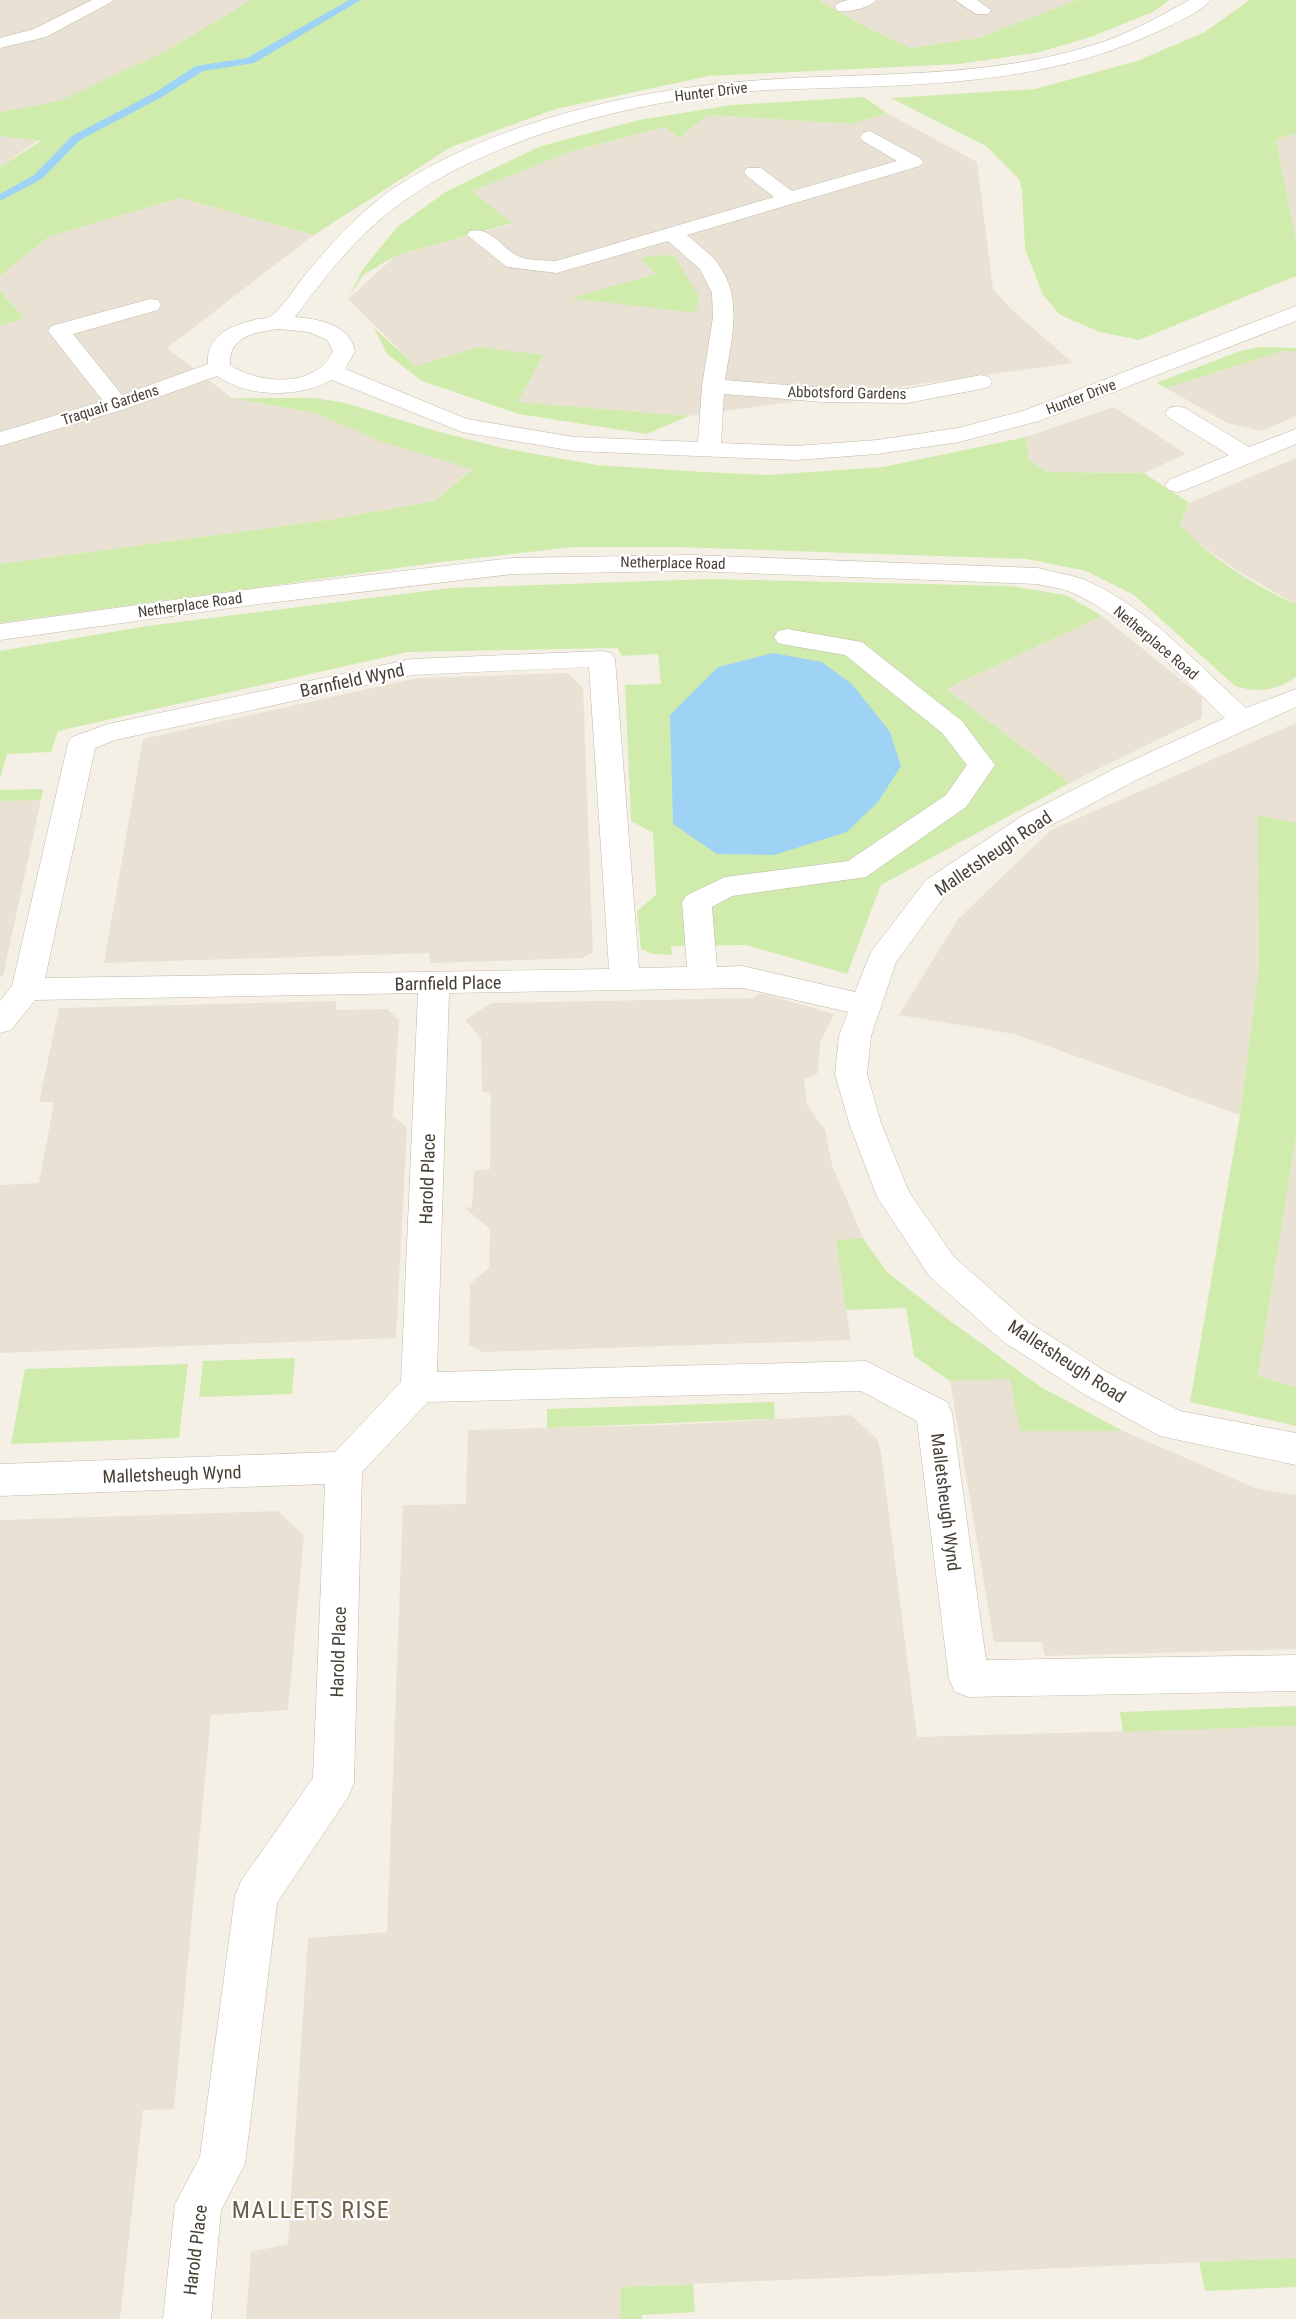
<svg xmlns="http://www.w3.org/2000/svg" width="1296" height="2319" font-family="'Roboto Condensed',sans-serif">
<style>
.residential{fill:#e9e2d4}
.green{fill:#d0ecac}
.water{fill:#9ed3f6}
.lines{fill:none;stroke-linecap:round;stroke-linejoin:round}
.stream{fill:#9ed3f6;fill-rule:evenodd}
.minor-casing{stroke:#c1b8a8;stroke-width:1}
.minor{fill:#fff;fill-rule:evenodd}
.labels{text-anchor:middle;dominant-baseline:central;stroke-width:4.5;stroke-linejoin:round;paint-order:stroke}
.far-street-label{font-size:15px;fill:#484035;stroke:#fff}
.street-label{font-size:18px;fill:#484035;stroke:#fff}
.near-neighbourhood-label{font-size:24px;letter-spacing:1.5px;fill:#6c5e4b;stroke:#fff}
</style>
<rect width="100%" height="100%" fill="#f5f0e6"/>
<path class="residential" d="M0 0H252L166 51 0 167Z
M819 0H1077L978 38 911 48 864 26Z
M887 113 977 162 993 289 1011 309 1073 363 689 416 517 402 542 356 478 347 416 366 348 299 395 256 511 224 471 191 569 152 665 127 679 138 708 115 852 124Z
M1296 134V241L1276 139Z
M180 198 314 235 167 348 232 398 315 413 394 445 472 468 435 501 328 520 0 564V326L25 318 0 291V276L48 237Z
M1287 350 1296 354V416L1261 431 1227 423 1166 388Z
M1114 407 1186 454 1144 473 1048 472 1029 460 1026 437Z
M1296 458V604H1295L1236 570 1191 538 1180 524 1189 503Z
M1102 616 1202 697V718L1070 783 946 689Z
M568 673 583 688 593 952 583 958 430 963 429 953 104 963 143 739 417 678Z
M1296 723V823L1257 816 1259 967 1240 1115 1014 1034 899 1015 958 919 1051 830Z
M41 800 3 976H0V801Z
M760 993 834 1014 820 1043 818 1073 804 1080 807 1105 825 1130 832 1165 863 1238 836 1240 851 1340 483 1352 469 1345 470 1284 489 1268 490 1229 465 1208 472 1207 474 1171 490 1169 491 1093 482 1092 481 1038 465 1020 491 1003 754 998Z
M336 1001V1010L387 1009 399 1020 393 1116 407 1128 396 1338 0 1353V1185L39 1183 54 1102H39L59 1008Z
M1296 1136V1387L1258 1376Z
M1011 1378 1020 1431H1123L1255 1488 1296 1495V1649L1045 1656 1042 1642H994L950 1381Z
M851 1415 877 1439 881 1452 917 1737 1296 1726V2258L621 2287 620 2319H246L251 2252 288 2244 308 1938 387 1932 403 1505 466 1504 468 1430 666 1425Z
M278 1511 304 1536 288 1710 211 1715 174 2109 143 2110 120 2319H0V1520Z"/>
<path class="green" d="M251 0H819L864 26 911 48 978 38 1077 0H1169L1153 12 1091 37 1036 53 959 64 709 76 556 109 451 147 314 235 180 198 48 237 0 276V167L41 141 0 136V112L59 101 166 51Z
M1249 0H1296V134L1276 139 1296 241V276L1139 340 1100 332 1060 315 1043 295 1025 249 1022 190 1019 179 986 146 891 98 1035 89 1137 61 1205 32Z
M864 97 887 113 852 124 708 115 679 138 665 127 569 152 472 191 512 223 395 256 363 275 348 299 363 269 397 227 447 191 541 146 639 120 732 105Z
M655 255 674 256 699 296 696 313 570 298 656 274 640 258Z
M0 291 25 318 0 326Z
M374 328 416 366 478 347 543 355 518 402 689 416 647 434 519 414 422 381 387 354Z
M1260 347 1296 348V354L1287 350 1166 388 1156 383 1240 351Z
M232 398H315L346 403 436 431 503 448 597 465 704 472 767 475 883 467 1026 437 1029 460 1048 472 1144 473 1189 503 1180 524C1201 552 1263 591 1296 604V677C1274 691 1260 693 1235 686L1134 595 1086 571 1027 559 677 547H573L442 562 0 623V564L328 520 435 501 472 469 382 442 315 413Z
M710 579 1010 586 1066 595 1102 616 946 689 1070 783 881 885 847 974 746 945 671 946 672 955 653 954 641 949 637 911 656 895 653 833 631 821 625 685 661 684 658 654 622 656 617 648 408 652 58 731 51 752 7 754 0 779V651L147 626 450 588Z
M43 789 41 800 0 801V790Z
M1257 815 1296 823V1136L1258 1376 1296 1387V1426L1190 1402 1240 1115 1259 967Z
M863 1238 888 1273 941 1314 1041 1387 1123 1431H1020L1010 1379 950 1381 914 1356 906 1308 846 1310 836 1240Z
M295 1358 292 1394 199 1397 203 1361Z
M188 1364 179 1438 11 1444 25 1369Z
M774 1402 775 1419H771L547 1428V1409Z
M1296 1706V1726L1123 1732 1120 1712Z
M1296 2258V2287L1205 2291 1199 2262Z
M693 2284 695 2312 642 2315V2319H620L621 2287Z"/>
<path class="water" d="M773 653 822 662 852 684 890 732 901 766 878 802 847 832 774 855 717 854 673 824 670 715 718 667Z"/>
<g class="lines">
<path class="stream" d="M349 0H361L254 63 203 71 162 97 80 140 42 179 0 201V194L34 175 72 136 154 93 196 66 247 58Z"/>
<defs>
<path id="minor" d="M92 0H115L46 37 0 48V38L34 29Z
M848 0H876C869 8 848 13 838 11L835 7 838 3Z
M955 0H977L991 10 988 14H976Z
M1189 0H1211C1199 15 1150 35 1131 43 1016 89 890 85 768 90 651 96 487 136 393 209 354 239 324 278 295 317 318 319 349 324 355 351L345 369 467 419 574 437 698 442 702 386 713 317 712 293 700 269 668 241 557 273 507 267 467 235 470 231C490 226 502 248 518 256 528 261 545 260 556 261L774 197 747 176 744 172 747 168H761L792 191 897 161 863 141 860 137 863 133 870 131 920 158 923 162 920 166 687 235C697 244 710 253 718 264 744 299 731 340 725 380L823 388 907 389 981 375 989 377 992 382 989 387 981 389 907 403 823 402 724 394 721 443 796 446 877 440 958 428 1023 411 1296 306V321L1039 421 959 442 877 454 796 460 574 451 462 432 332 380C298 398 249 398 217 376L125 409 0 446V432L103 401 48 331 51 326 150 299 158 300 161 305 158 310 73 334 122 395 208 364C206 336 230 326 254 320 261 318 269 319 274 314 286 302 295 288 305 275 333 241 363 208 400 184 504 119 641 88 762 80 872 72 983 79 1090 46 1125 36 1157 18 1189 0ZM279 329 309 332 327 340 333 351C316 389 259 384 230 365 228 336 256 332 279 329Z
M1177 406 1185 408 1249 447 1296 429V444L1185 490 1177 492 1169 490 1165 485 1169 480 1229 455 1169 418 1165 413 1169 408Z
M691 555 1038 568C1055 573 1076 575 1092 583 1151 611 1198 665 1246 708L1296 689V707L1136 780 1042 830 946 894 896 962 871 1036 867 1074 881 1123 909 1192 954 1257 1028 1322 1110 1374 1180 1411 1296 1433V1465L1160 1436 1084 1394 1004 1342 930 1277 877 1197 849 1123 835 1074 839 1036 848 1012 743 988 449 993 437 1372 866 1361 947 1402 952 1413 986 1660 1296 1655V1691L969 1697 955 1692 949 1679 917 1421 861 1391 428 1402 362 1472 354 1783 348 1797 277 1903 245 2164 221 2210 211 2319H163L175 2204 200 2157 235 1896 241 1881 313 1778 325 1484 0 1496V1464L335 1452 401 1382 418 993 35 1000 11 1030 0 1033V1001L12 986 68 743 72 737 108 724 412 659 602 651 611 653 615 659 639 968 687 967 682 902 687 895 725 877 848 861 946 795 967 765 942 733 845 655 787 645 778 643 774 637 778 631 787 629 862 642 962 721 995 765 966 807 866 877 732 896 712 907 717 967 743 966 855 992 871 952 926 880 1022 816 1116 768 1225 718C1180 676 1129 618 1073 593 1062 588 1049 587 1037 584L691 571 513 574 259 604 0 640V624L259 588 513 558ZM589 667 609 969 45 978 95 748 115 740 412 675Z"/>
</defs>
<use href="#minor" class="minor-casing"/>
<use href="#minor" class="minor"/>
</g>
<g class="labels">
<g class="far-street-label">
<text transform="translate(711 92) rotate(-7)">Hunter Drive</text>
<text transform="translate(847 393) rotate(1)">Abbotsford Gardens</text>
<text transform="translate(1081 397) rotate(-21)">Hunter Drive</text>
<text transform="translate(110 405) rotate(-18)">Traquair Gardens</text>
<text transform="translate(673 563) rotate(1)">Netherplace Road</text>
<text transform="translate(190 605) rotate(-8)">Netherplace Road</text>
<text transform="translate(1156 643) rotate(40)">Netherplace Road</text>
</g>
<g class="street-label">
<text transform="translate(352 680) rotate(-12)">Barnfield Wynd</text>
<text transform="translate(993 853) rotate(-34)">Malletsheugh Road</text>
<text transform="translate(448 983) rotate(-1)">Barnfield Place</text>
<text transform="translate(427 1179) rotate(-88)">Harold Place</text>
<text transform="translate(1067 1361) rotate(33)">Malletsheugh Road</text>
<text transform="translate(172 1474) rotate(-2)">Malletsheugh Wynd</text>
<text transform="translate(946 1502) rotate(83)">Malletsheugh Wynd</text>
<text transform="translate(338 1652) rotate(-88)">Harold Place</text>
<text transform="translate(195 2250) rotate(-83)">Harold Place</text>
</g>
<g class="near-neighbourhood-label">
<text x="311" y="2210">MALLETS RISE</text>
</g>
</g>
</svg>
